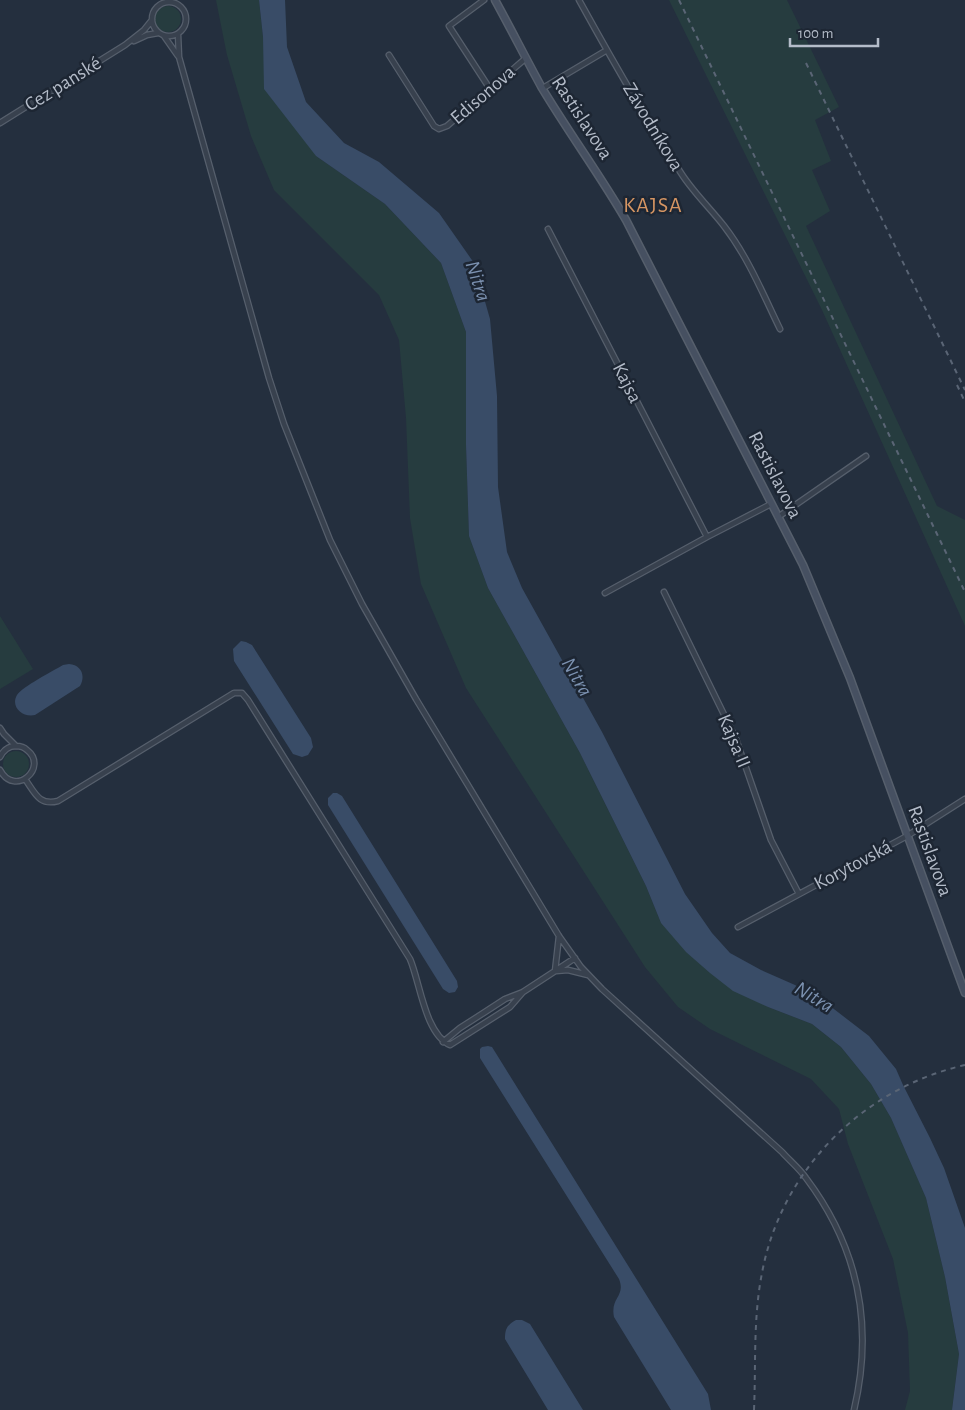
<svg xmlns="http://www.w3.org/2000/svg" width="965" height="1410" font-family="'Alegreya Sans',sans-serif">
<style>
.green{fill:#263c3f}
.water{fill:#394c67}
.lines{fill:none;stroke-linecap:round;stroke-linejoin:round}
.street-casing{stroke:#565f6c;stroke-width:7}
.secondary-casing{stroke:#565f6c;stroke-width:9}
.street{stroke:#38414e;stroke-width:4.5}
.secondary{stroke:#465061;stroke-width:6}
.rail{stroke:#5a6575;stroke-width:2;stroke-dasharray:5 5;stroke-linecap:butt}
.labels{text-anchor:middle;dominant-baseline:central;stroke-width:5;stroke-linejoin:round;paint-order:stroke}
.street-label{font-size:20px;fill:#b4bcc9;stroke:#1d2633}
.water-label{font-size:21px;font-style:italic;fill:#7c92b1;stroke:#1d2633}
.quarter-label{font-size:22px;letter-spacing:1px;fill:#d59563;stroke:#1d2633}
</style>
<rect width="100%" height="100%" fill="#242f3e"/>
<path class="green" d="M216 0H259L263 37 316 156 385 204 441 263 466 332V445L469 536 488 588 580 753 646 886 661 923 768 1007 812 1024 841 1047 871 1084 891 1118 926 1198 945 1277 959 1354 952 1410H905L910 1391 908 1333 893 1259 848 1144 839 1109 811 1079 710 1029 678 1007 645 967 466 688 421 584 410 518 406 418 399 340 379 295 274 190 251 136 227 55Z
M669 0H787L839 107 815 120 831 161 812 170 830 211 806 226 937 506 965 520V626L822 310Z
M155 19a13 13 0 1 1 26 0a13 13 0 1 1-26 0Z
M0 616 33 669 0 689Z
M3 764a13 13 0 1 1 26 0a13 13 0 1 1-26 0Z"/>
<path class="water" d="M259 0H285L287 47 306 102 344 143 379 162 439 213 474 263 490 319 497 396 498 487 507 552 522 588 602 732 685 894 712 933 730 953 761 970 795 985 830 1006 869 1036 896 1069 903 1085 930 1138 944 1168 965 1228V1410H952L959 1354 945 1277 926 1198 891 1118 871 1084 841 1047 812 1024 768 1007 733 991 710 973 686 952 661 923 646 886 580 753 488 588 469 536 466 445V332L441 263 385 204 316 156 264 89 263 37Z
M241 641 246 642 252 645 311 738 313 747 308 755 302 757 293 754 234 661 233 649Z
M69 664C81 665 86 675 80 686L35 715C23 718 10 707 17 695 22 687 53 671 63 665Z
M333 793H337L342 796 457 981 458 987 455 992 449 993 443 989 328 805V798Z
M488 1046 492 1047 497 1055 708 1394 711 1410H671L614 1317C610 1297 626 1297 619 1279L480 1058V1049L482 1047Z
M516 1320H522L530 1324 583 1410H548L505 1339C505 1329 507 1325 516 1320Z"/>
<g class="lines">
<defs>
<path id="street" d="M484 0 449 26 490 89
M579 0C611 58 644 117 681 173 693 192 710 208 724 226 748 257 763 294 780 329
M152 19a17 17 0 1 1 34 0a17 17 0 1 1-34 0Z
M178 34 179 57 269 378 284 424 330 540 362 604 416 699 559 936 581 967 602 989 782 1152C790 1161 799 1168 806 1178 858 1247 874 1325 854 1410
M164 36 178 56
M134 41 147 35 158 33
M389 55 434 126 439 129 447 126 526 58
M543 88 607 50
M0 123 125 45 144 30 152 20
M548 229 707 537
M778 517 866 456
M664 592 736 739 771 840 799 894
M605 593 707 537 771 504
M0 728 4 734 16 746
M0 757C3 751 8 746 16 746 20 746 24 747 27 750 49 767 15 798 0 770
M25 779C35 793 39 806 58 801L234 693H242L248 700 410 959C420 982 425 1034 450 1045L510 1007 523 992
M738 927 907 836 965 799
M555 971 559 936
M556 971 568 970 588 975
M443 1042 460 1028 485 1012 505 999 523 992 575 958"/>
<path id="secondary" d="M495 0C511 29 526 59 542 88 569 133 600 175 626 220L803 565 850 678 965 993"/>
</defs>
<use href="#street" class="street-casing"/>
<use href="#secondary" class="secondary-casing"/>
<use href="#street" class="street"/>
<use href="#secondary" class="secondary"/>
<path class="rail" d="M679 0 965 592
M806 63 965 390
M957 385 965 402
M754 1410C756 1365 753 1318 762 1273 781 1170 863 1088 965 1065"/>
</g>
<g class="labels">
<g class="street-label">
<text transform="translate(63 84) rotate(-32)">Cez panské</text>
<text transform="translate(483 95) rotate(-41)">Edisonova</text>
<text transform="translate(582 118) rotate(57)">Rastislavova</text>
<text transform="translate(653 127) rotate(59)">Závodníkova</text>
<text transform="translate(627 383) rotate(63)">Kajsa</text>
<text transform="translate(775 475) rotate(63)">Rastislavova</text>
<text transform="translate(734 741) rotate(67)">Kajsa II</text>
<text transform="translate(930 851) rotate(70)">Rastislavova</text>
<text transform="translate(853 865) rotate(-28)">Korytovská</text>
</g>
<g class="water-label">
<text transform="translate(478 281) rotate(71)">Nitra</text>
<text transform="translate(577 677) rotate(60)">Nitra</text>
<text transform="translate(814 997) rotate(31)">Nitra</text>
</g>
<g class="quarter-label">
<text x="653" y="205">KAJSA</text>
</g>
</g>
<path d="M790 38v8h88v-8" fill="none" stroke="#b4bcc9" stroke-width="2.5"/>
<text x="798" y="38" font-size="15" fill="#b4bcc9" stroke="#1d2633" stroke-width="4" paint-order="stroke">100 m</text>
</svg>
